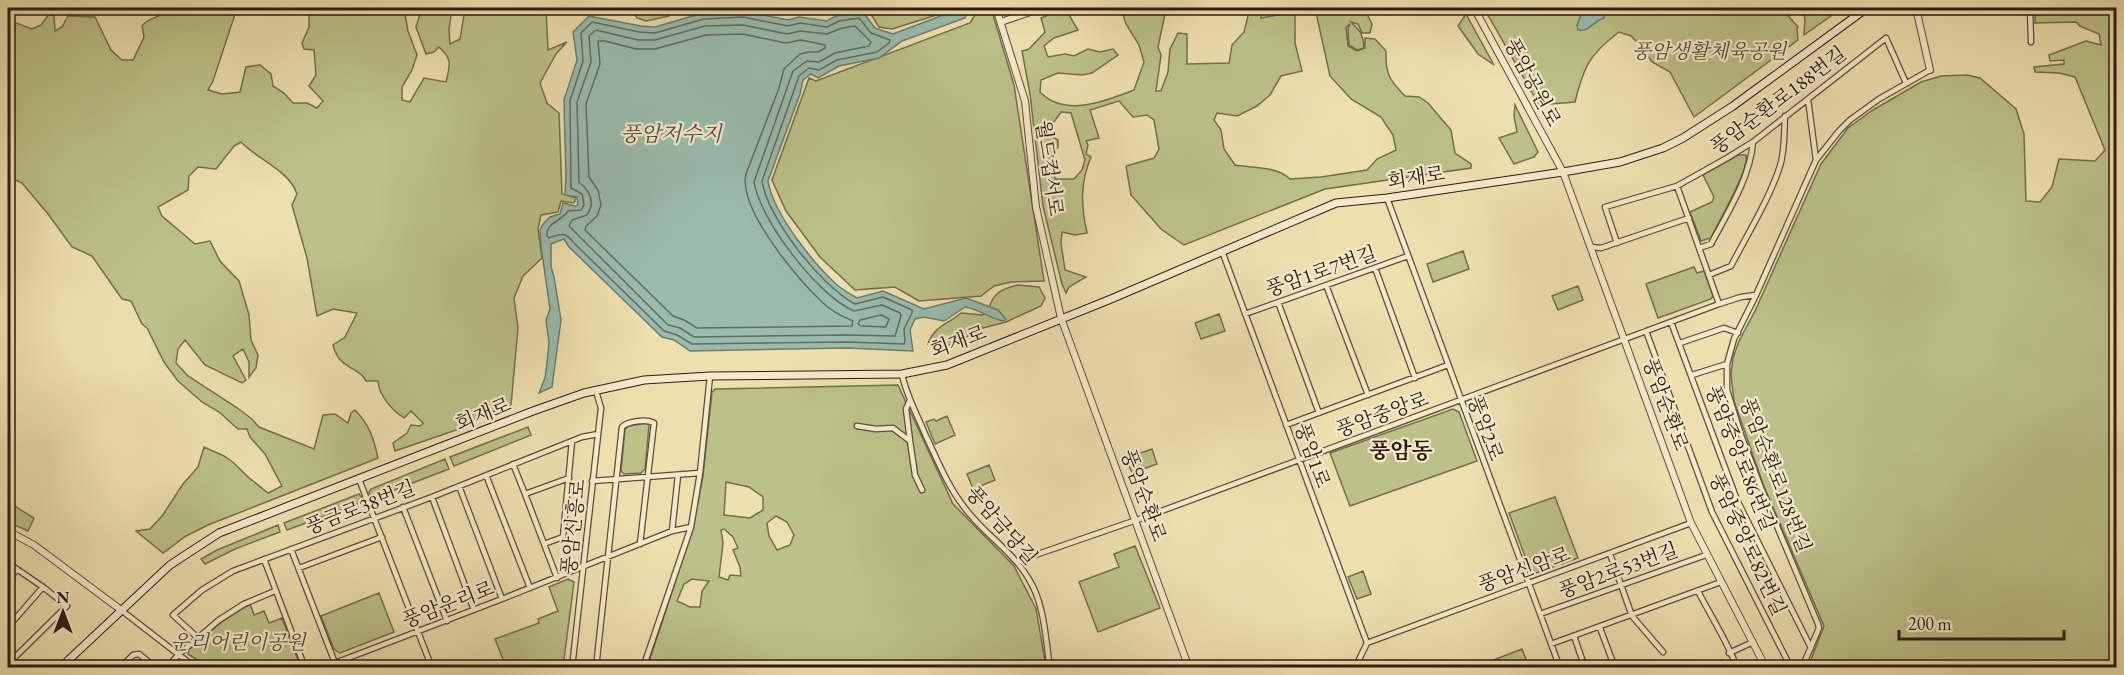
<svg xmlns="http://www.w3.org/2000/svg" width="2124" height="675" font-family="'EB Garamond','Noto Serif KR',serif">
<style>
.green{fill:#bbc188;stroke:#746e4d;stroke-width:1.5;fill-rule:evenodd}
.water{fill:#99bcae;stroke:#6e7c70;stroke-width:1.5}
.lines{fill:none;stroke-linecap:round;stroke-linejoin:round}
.shore{stroke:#636c60;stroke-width:1.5}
.minor-casing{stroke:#5d4c39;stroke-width:7}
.tertiary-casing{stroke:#5d4c39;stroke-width:8}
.secondary-casing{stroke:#2d1b12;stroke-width:9}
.minor{stroke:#f4eacb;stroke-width:4.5}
.tertiary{stroke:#f4eacb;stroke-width:6}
.secondary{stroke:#f4eacb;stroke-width:7}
.labels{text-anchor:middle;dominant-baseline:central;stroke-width:4.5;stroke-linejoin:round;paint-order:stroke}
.park-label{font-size:20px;font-style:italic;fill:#584d35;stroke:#f4eacb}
.street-label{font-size:20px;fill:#2d1b12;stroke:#f4eacb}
.water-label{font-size:21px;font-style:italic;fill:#4d4b41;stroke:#f4eacb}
.quarter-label{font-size:22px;font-weight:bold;fill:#2d1b12;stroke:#f4eacb}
</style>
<rect width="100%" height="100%" fill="#eedfaf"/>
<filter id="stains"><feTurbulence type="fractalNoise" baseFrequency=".00333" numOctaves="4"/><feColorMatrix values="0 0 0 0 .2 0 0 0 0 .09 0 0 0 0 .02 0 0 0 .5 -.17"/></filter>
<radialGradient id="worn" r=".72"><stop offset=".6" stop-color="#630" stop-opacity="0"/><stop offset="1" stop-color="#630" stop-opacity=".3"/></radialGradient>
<path class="green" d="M169 8H237L213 81 208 90 222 94 240 92 246 67 260 65 271 74 273 86 284 93 293 103H307L317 108 323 101 309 86 316 75 314 50 304 49 302 43 309 27V10L313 8H404L408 31 417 55 412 70 402 87V100L410 102 424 78 446 82C450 64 453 60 439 47L434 52 426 54 416 27 422 8H452L449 30 450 44 460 39 464 15 463 8H546L548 50 567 42 556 54 540 83 547 103 559 113 562 194 576 198 574 203 561 201 558 212 541 215 538 229 542 258 523 276 514 298 518 328 511 405 468 422 459 429 395 451 393 443 407 433 411 425 420 426 423 423 411 411 404 418C392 410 379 396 378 381H366C360 367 339 370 333 345L345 337 357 313 333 309 317 316 307 258 292 205 297 194C289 170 258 160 241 142L234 146 216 169 198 167 189 176 188 190 158 207 162 216 195 244 210 241 220 261 239 281 249 315 251 340 258 355 256 368 249 377V362L243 349 233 356 246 380 242 383 205 365 185 340 178 349 176 363 188 376 236 407 252 419 259 427 314 449 323 415 335 414 348 423 351 413 355 410C369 424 374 439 378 458L208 525 186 536 163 553 136 531 150 529 162 516 183 484 198 467 204 447 224 456 234 463 248 477 268 493 282 486 265 454 250 437 247 429H238L219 412 202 402 178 381 164 362 147 328 142 324 131 301 122 299 92 256 72 247 48 214 22 183 8 176V20L32 29 41 25 49 14 54 16 55 31 62 27 68 16 95 17 111 50 122 60H133L144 37 142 26C149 16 159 20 169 8Z
M639 8H676L671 9 669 16 646 21 637 18 634 12Z
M867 8H959L892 29 879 27Z
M979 8H991L1014 85 1044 281 1011 282 994 286 981 296 919 301 895 287 855 290 820 257 786 211 772 180 809 78 816 81 970 23Z
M1065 8 1078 30 1054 38 1044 46 1048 57 1065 54 1074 56 1088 49 1100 52 1113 49 1118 55 1092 73 1082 75 1058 73 1041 80 1040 92C1065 118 1106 101 1134 90L1144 62 1139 45 1126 24 1121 8H1163L1165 14 1158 47 1161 55 1156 91H1161L1168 72 1170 49 1178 33 1187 34V64L1229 63 1232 45 1244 32 1250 8H1263L1261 18 1289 13 1295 15V43L1302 71 1281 76 1270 95 1257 106 1237 116 1217 113 1214 120 1221 130 1224 149 1235 165C1253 168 1277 166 1290 179L1321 177 1367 170 1377 159 1396 150 1393 135 1381 117 1351 99 1330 76 1315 8H1364L1372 24 1370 33H1362L1358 24 1351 22C1359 30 1363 33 1364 48L1357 50 1349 45 1348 28 1350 24 1346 27 1348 46 1357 51 1365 48V38L1375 39 1386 51C1385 74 1390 81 1405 96L1419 97 1428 103 1451 130 1455 153 1471 164V168L1325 189 1184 245 1161 229 1131 195 1126 166 1154 158 1159 149 1154 120 1147 115 1133 117 1119 101 1090 110 1099 138 1086 141 1088 145 1086 154 1091 157C1080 183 1081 206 1087 233L1075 235 1062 232 1061 243 1065 270 1086 277 1069 287 1066 293 1062 284 1043 206 1030 94 1022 51 1029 49 1045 32 1041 18ZM1061 112 1071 113 1085 160 1082 170 1074 179H1055L1053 153 1058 147V140L1051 136 1053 123Z
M1484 8H1795L1803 13V15L1791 9 1785 12 1798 27 1797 29 1798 40 1694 117 1670 72 1652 62 1641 46 1631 36 1619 32C1589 55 1584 66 1575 102L1539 105Z
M1799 8H1842L1804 35C1804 24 1808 15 1799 8Z
M2116 8C2112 18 2109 19 2116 31V667H1808L1824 626 1763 484 1734 401 1731 375 1733 358 1739 341 1755 311 1821 164 1848 128 1873 110 1921 82 1941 76 1967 75 1980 78 2016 109 2024 134 2026 201 2040 202 2052 187 2059 159 2095 161 2105 150 2075 77 2059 73 2035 72 2034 67 2064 64V60L2050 61 2049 55 2086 41 2101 45 2099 34 2080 26 2076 22 2035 23V9Z
M1466 14 1467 16 1494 65 1478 54 1458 26Z
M1515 105 1538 152 1534 157 1514 164 1499 138 1517 132 1514 116Z
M1738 155H1746C1750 169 1718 222 1711 238L1701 241 1690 212 1712 202 1714 197 1703 175Z
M1463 251 1469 269 1433 282 1427 264Z
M1694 267 1697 273 1704 271 1713 296 1711 299 1658 318 1646 284Z
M1018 285 1039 287 1045 298 1041 306 1006 322 979 329 955 344 944 346 928 344C935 325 947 325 961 313L982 315 988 312C992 294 1000 289 1018 285Z
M1578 286 1583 300 1558 310 1552 296Z
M1219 314 1225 331 1201 339 1195 323Z
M898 385 953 504 1014 566 1036 609 1046 667 647 668 693 528 703 476 712 392 715 389ZM726 482 749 487 763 497V510L750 518 724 515ZM776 516 787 522 794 535 790 545 777 550 769 536 767 523ZM724 529 733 537 738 548 733 550 740 567 741 576 730 575 728 580 719 577 723 543 721 530ZM692 579 709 581 702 591 700 607H690L677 601 684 584Z
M1453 409 1459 412 1477 461 1350 506 1330 453Z
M947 416 955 435 935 444 926 422 934 419 936 421Z
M647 423 649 426 645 469 641 473 624 474 621 471 625 429 629 426Z
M528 427 531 435 454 466 450 457Z
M1152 449 1157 464 1132 473 1126 458Z
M445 459 449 469 371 499 369 492 371 489Z
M989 465 995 480 973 489 967 474Z
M359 494 365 501 287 530 284 523Z
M1555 497 1578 558 1536 573 1530 570 1509 513Z
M8 502 34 518 28 531 8 522Z
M278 525 280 532 235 549 205 564 201 559 217 550Z
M1135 546 1160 608 1098 632 1079 582 1119 567 1114 554Z
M1363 571 1371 594 1357 599 1348 577Z
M568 579 574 582 563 667H506L495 639 539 623 538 619 558 611 549 587Z
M379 593 394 632 340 653 334 649 321 616Z
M250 604 254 615 264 611 269 623 282 618 300 665 298 667H208L188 654V650L224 620Z
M1522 649 1529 667H1475Z"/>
<path class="water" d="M1584 8H1604V18C1593 21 1590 32 1578 30L1577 25Z
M965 9 969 10 965 18 902 41 879 58 839 66 818 78 811 74 803 80 800 94 768 181C773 213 813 263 837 285 843 290 850 294 857 298L883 291 924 309 966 298 998 310 1006 319 1003 321C989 318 979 309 965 307L944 321 924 317 915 319 910 330 913 351 847 348 690 351 674 340 662 337 569 247 564 239 551 244V267L554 277 561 320 552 387 539 393 545 378 547 363 549 343 546 320 550 309 541 246 540 230 543 224 550 217 560 214 563 203 575 206 578 205 577 197 565 195 566 176 564 100 577 60 573 32 589 16 641 26 655 27 703 13H727L743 11 788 20 799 17 827 21C839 13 849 12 863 12L875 28 893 34 946 14Z"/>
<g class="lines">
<path class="shore" d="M743 17 788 26 800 23 827 27 839 21 859 18 871 33 890 40 889 43 877 52 837 60 819 70 809 68 799 76 762 181C768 219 821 286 855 304L883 297 912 310V313L904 329 905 341 904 344 847 342 692 344 677 335 664 331 574 243C566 232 561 233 549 238L547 236C546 222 561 222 568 211L581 210 584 205 582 194 571 188 570 101 583 61 581 33 592 22 639 32 655 33 704 19Z
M743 25 787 34 800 31 827 34 842 28 855 26 871 42 869 46 835 53 819 62 807 61 793 71 754 182C760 220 818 296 854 311L882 305 900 313 901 316 895 336 847 335 694 337 680 328 668 325 569 226 572 220 587 215C596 202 590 191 579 182L577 102 591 62 589 36 596 30 638 40H655L705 26Z
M743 34 786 43 801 40 825 45V48L818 52H809L800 54 784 69 779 88 746 174C738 209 797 278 822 302 830 310 843 317 853 321L852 326 697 328 684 320 673 316 585 230 586 226 597 216 601 205 598 190 589 177 586 104 600 64 598 41H605L636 49H655L706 35Z
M881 315 889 319 886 327 861 326 858 324 860 320Z"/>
<defs>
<path id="minor" d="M2030 8 2031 42
M1808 99 1816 160
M1677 186 1719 304
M1387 198 1560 668
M1617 243 1605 207 1677 186 1727 158 1753 142 1886 38 1906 83
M1591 247 1601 248 1689 218
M1699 248 1711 244C1728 212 1750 178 1753 142
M1222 251 1367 643 1355 668
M1375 268 1415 378
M1709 275 1731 266C1747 235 1769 200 1780 166 1785 150 1784 133 1785 116
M1326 285 1368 395
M1278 302 1319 413
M1245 314 1408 256
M1671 322 1737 500 1811 648
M1646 331 1712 512 1791 668
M1680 343 1724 328 1738 333
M902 374C906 395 917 414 925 434 937 459 947 485 964 507 987 538 1019 554 1035 591 1045 615 1046 642 1050 668
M1692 375 1727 364
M1286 425 1448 365
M857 426 876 429 893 428 910 441 915 475 922 490
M910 441 906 409 910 400
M513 464 525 494
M486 475 530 588
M359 479 432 668
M592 481 700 473
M459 486 502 599
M432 497 474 610
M403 507 447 621
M672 531 678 475
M544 544 563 537 572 441
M291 549 335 663
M1610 554 1632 616 1663 652
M264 559 305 668
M1018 561 1148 516 1719 304 1741 297 1756 295
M8 563 43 587 67 606 8 664
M299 568 382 537
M557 578 525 494 569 478
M8 581 17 569
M1698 591C1711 617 1728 642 1737 668
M121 610 196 668
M1540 614 1706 555
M8 627 43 587
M1600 628 1615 668
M1574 636 1585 668
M198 638 173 615 202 590 233 571 432 497 582 437 598 434
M1367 643 1691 523
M1551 644 1721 582
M1729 653 1753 642
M120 668 133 655 139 654 156 668
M167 668 178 655 219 620 244 604 275 591
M322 668 502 599 672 531 691 527
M572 668 601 408 596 391
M596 668 622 427C628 421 646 419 654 423L640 544
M643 668 691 527 700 473 710 376
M1802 668 1819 628 1818 624 1761 488 1741 435 1727 390V364L1734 339 1756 295 1816 160 1839 131 1850 120 1879 99 1930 70"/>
<path id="tertiary" d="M996 8 1025 101 1036 207 1061 318 1189 668
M1474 8 1563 172 1691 523 1766 668
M1916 8 1930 70
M1001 22 1042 8
M8 531 34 545 121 610"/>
<path id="secondary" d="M60 668 170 565 219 533 533 411 584 393 644 380 710 376 902 374 947 365 1111 299 1336 203 1387 198 1563 172 1620 162 1663 148 1683 138 1733 106 1867 8"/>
</defs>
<use href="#minor" class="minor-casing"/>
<use href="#tertiary" class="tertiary-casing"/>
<use href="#secondary" class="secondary-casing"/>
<use href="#minor" class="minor"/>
<use href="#tertiary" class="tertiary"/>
<use href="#secondary" class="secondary"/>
</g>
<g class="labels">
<g class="park-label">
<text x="1709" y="51">풍암생활체육공원</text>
<text x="238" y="642">운리어린이공원</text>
</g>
<g class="street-label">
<text transform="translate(1533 82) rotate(62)">풍암공원로</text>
<text transform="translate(1778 100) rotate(-37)">풍암순환로188번길</text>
<text transform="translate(1050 168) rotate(82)">월드컵서로</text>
<text transform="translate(1416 177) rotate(-8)">회재로</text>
<text transform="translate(1321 271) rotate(-19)">풍암1로7번길</text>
<text transform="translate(958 341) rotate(-20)">회재로</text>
<text transform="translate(1666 404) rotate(70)">풍암순환로</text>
<text transform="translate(483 414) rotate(-22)">회재로</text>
<text transform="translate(1382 414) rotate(-20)">풍암중앙로</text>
<text transform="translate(1486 428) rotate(70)">풍암2로</text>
<text transform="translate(1313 455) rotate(70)">풍암1로</text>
<text transform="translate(1741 458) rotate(68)">풍암중앙로86번길</text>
<text transform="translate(1776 475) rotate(69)">풍암순환로128번길</text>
<text transform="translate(1144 495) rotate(70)">풍암순환로</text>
<text transform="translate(360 507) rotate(-21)">풍금로38번길</text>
<text transform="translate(1002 525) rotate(49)">풍암금당길</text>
<text transform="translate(573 527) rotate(-84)">풍암신흥로</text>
<text transform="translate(1748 544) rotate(65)">풍암중앙로82번길</text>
<text transform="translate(1524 569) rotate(-20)">풍암신암로</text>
<text transform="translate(1618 570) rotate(-20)">풍암2로53번길</text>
<text transform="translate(448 604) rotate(-21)">풍암운리로</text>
</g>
<g class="water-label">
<text x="671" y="133">풍암저수지</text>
</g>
<g class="quarter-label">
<text x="1401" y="450">풍암동</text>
</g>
</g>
<rect width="2124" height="675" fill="none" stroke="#eedfaf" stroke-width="30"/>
<rect x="9" y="9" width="2106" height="657" fill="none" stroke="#2d1b12" stroke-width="3"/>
<rect x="15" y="15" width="2094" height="645" fill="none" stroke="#2d1b12" stroke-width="1.5"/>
<g transform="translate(63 612)" stroke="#f4eacb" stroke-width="4.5" paint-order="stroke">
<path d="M0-4.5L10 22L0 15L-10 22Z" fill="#2d1b12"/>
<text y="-9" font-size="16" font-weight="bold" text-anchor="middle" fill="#2d1b12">N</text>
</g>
<path d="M1899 630v9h165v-9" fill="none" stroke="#2d1b12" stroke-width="3"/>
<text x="1908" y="630" font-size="18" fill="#2d1b12" stroke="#f4eacb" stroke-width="4.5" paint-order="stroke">200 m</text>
<rect width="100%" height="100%" filter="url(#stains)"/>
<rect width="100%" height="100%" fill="url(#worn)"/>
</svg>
